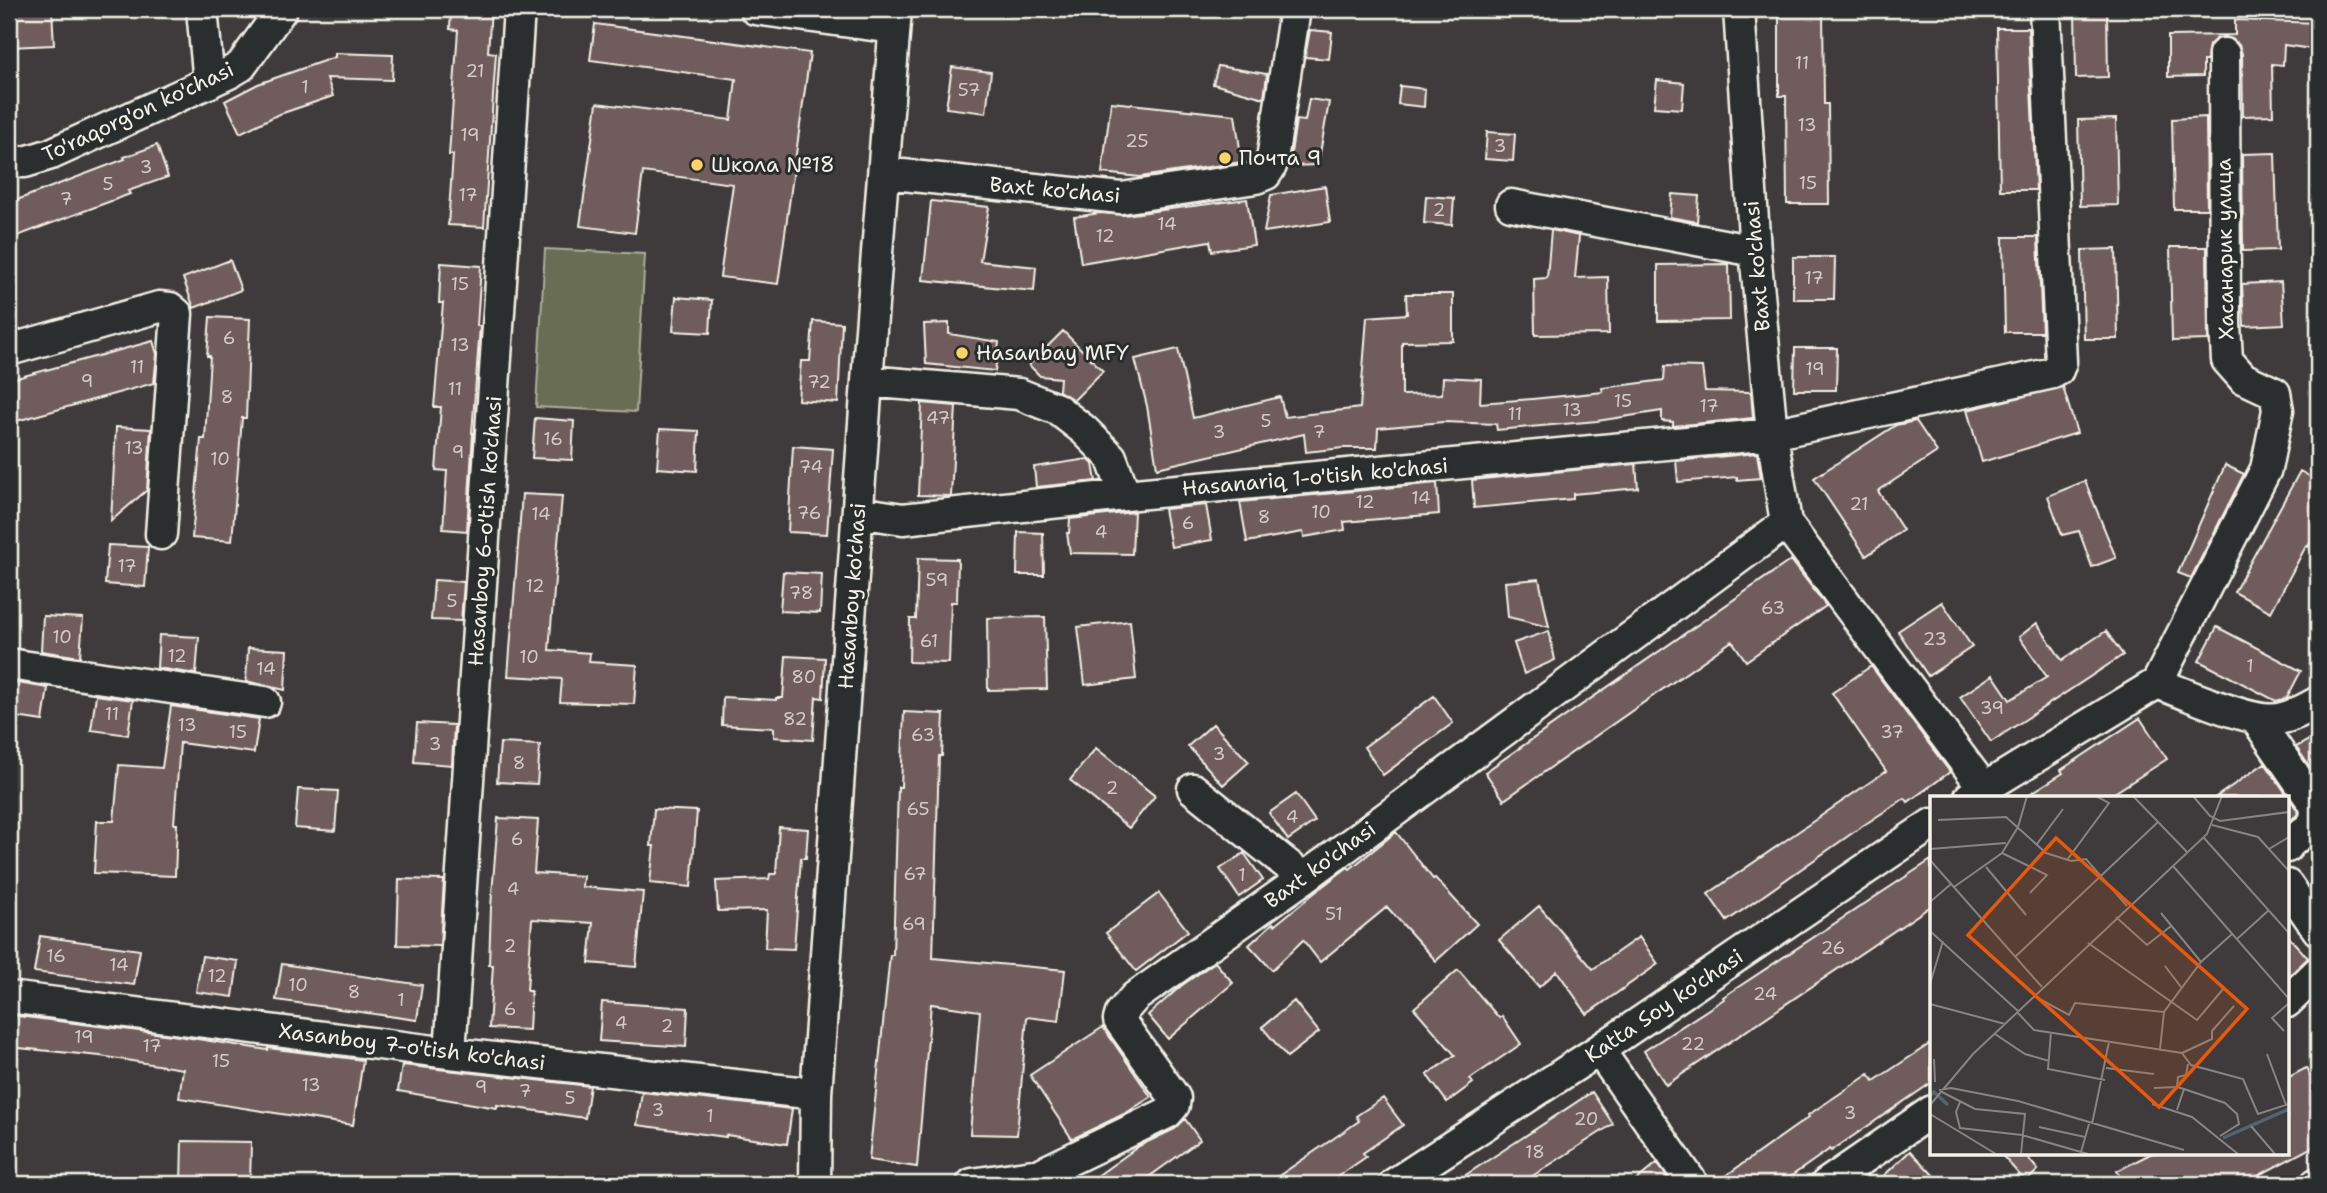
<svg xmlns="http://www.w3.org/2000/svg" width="2327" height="1193" font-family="'Shantell Sans',sans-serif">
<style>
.green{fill:#676d53;stroke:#aeaf9e;stroke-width:2}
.building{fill:#6f5c5c;stroke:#f4f1e8;stroke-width:2}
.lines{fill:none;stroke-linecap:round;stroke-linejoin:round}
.minor-casing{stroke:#f4f1e8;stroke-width:35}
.minor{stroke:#2a2d2e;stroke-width:30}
.poi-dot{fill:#ffd166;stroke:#2a2d2e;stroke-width:2.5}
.labels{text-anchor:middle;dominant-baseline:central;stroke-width:6;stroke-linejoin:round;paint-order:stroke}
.number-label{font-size:18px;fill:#d3ccc5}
.street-label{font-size:21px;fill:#f4f1e8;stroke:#2a2d2e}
.poi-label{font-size:21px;fill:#f4f1e8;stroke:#2a2d2e;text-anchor:start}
.inset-river{fill:none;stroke:#506574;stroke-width:3.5}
.inset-road{fill:none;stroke:#878481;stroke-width:2}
.view{fill:#e8590c;fill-opacity:0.15;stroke:#e8590c;stroke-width:3.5}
.inset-edge{fill:none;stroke:#f4f1e8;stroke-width:3.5}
</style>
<rect width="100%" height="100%" fill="#3f3b3c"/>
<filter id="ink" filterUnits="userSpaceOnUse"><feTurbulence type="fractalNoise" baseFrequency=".0143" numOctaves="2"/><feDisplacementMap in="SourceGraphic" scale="14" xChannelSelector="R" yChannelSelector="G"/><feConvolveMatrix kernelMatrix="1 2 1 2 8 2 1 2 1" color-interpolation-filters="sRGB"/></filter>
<g filter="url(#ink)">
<path class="green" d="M545 249 645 254 636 412 536 407Z"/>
<path class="building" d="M52 9 54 45 9 47V11Z
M451 9H491L488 52 496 53 484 227 448 225 453 155H449L458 30 450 29Z
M1779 9H1823L1824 104H1828L1829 204H1787L1786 96H1779Z
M2075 9H2107L2108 77 2076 78Z
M2235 20 2318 23V50L2284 45 2283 65 2272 64 2273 115 2243 116 2242 54 2239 45 2232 39 2223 37 2216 39 2209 45 2207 61H2203V76L2168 77V36L2235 35Z
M595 24 810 53 778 284 720 277 733 184 643 172 635 233 580 226 597 103 731 120 736 79 590 60Z
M1997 28H2028L2036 190H2000Z
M1310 30 1332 32 1329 59 1305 57Z
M335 53 393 55 392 80 327 78 333 96 277 115 240 133 225 101 258 84 335 57Z
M1218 66 1267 74 1264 98 1213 84Z
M952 67 991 72 986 113 946 108Z
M1657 80 1684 83 1682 109 1654 107Z
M1400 86 1425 89 1424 107 1398 104Z
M1309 99 1329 102 1318 165 1289 166 1296 120 1305 121Z
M1111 102 1235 115 1242 162 1140 177 1102 173Z
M2206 117 2207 209H2174L2172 119Z
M2116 119 2118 205 2080 206 2078 120Z
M1487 132 1515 134 1513 161 1485 159Z
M157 145 168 177 128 191 130 194 12 238 9 229V203L125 159 124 157Z
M2275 153 2278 250 2243 251 2242 154Z
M1325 186 1330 222 1264 232 1271 195Z
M1672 194 1699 196 1697 222 1670 217Z
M1426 196 1454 198 1452 225 1424 223Z
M1247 199 1254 245 1212 251 1210 241 1081 263 1074 217 1100 213 1124 215Z
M931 201 989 207 980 261 1036 267 1034 291 923 280Z
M1551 230 1579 236 1575 278 1608 277 1609 334 1535 335 1534 279 1547 278Z
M2003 237H2038L2042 332H2005Z
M2170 247H2207L2208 340 2172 341Z
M2116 249 2118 339H2084L2082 250Z
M1793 257H1835L1834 299H1793Z
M230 260 241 290 194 308 183 278Z
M441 263 481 266 477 326H480L472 433H473L467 531 443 529 447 471 436 470 441 407H434L443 303H439Z
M1729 264 1730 320 1658 321V265Z
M2281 282 2284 324 2244 326 2242 284Z
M1406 294H1453V341L1402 342V395L1442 394 1443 377 1481 379 1480 403 1532 399 1603 392 1602 388 1664 380 1665 366 1702 367 1705 391 1751 392 1753 418 1673 426V422L1662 421V411L1597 421 1497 430 1496 424 1443 422 1378 428 1377 448H1343L1306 452 1304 434 1157 468 1147 406 1135 359 1178 349 1193 418 1280 397 1285 417 1360 408 1367 317 1407 314Z
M676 297 712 300 710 333 673 331Z
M210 317 250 319 246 418H242L232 541 192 538 201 439H205L210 356H207Z
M813 321 842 323 838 403 798 400 801 361H810Z
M949 323V334L999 342 995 371 926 364 924 324Z
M1063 331 1103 371 1074 400 1059 391 1060 378 1040 376 1029 365Z
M153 341 157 354 154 383 13 422 9 407V380Z
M1795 348H1837L1836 390H1794Z
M2063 387 2077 433 1982 462 1967 410Z
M922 403 956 406 951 496 918 495Z
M535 418 574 421 572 460 532 458Z
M1916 421 1937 452 1878 491 1903 530 1866 556 1814 478 1896 425Z
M116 427 151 429 147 490 111 521Z
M660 429 699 431 697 471 657 468Z
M793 446 833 449 827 534 788 532Z
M1757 453 1761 478 1737 480V477L1678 482 1676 461Z
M1088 459 1093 464 1096 481 1036 487 1034 467Z
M1636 464 1638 488 1573 494V499L1474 508 1472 480Z
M2225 465 2244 474 2191 578 2178 573Z
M2300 471 2318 481V528L2308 547 2306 546 2271 612 2234 592Z
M2085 481 2116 558 2092 567 2079 531 2062 535 2048 496Z
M1437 483 1439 514 1344 522 1345 530 1304 537 1303 532 1247 542 1240 502Z
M522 494 562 496 549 650 590 653 589 662 637 665 634 704 560 702 562 679 508 676Z
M1206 505 1212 540 1171 547 1164 509Z
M1134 512 1132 554 1070 553 1067 533H1069L1070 519Z
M1018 532 1043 533 1044 575H1017Z
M108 545 148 547 145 587 105 584Z
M918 558 958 559 957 602H951L949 663 909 662 910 619H916Z
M1791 560 1826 606 1746 661 1732 641 1504 800 1485 772Z
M783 572 822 574 820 613 780 611Z
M1539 579 1549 627 1508 617 1505 582Z
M434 580 464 582 461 621 431 620Z
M1942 602 1972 647 1928 676 1898 631Z
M43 616 83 618 80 657 41 651Z
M1045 617 1047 689 988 690 987 618Z
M1130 621 1136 679 1085 685 1078 627Z
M2037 623 2062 660 2106 631 2123 655 1991 742 1960 697 1993 675 2010 700 2047 677 2019 637Z
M2217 627 2301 671 2287 698 2276 701 2199 661Z
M1549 631 1555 660 1524 674 1514 643Z
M159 635 199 637 196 674 157 668Z
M248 648 287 650 285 690 246 681Z
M786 656 825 658 823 698 816 697 813 740 774 737V728L722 725 723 697 776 700V698H783Z
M1871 666 1950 772 1908 802 1905 798 1861 827 1727 921 1708 894 1886 771 1832 693Z
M11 682 48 688 43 721 9 716Z
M96 695 133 700 128 735 91 730Z
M1434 696 1453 723 1383 775 1364 747Z
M171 706 259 719 254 753 180 743 174 824H177L175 876 94 873 97 821H114L119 765 162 768Z
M904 712 944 714 942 756H939L933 958 1065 970 1059 1021 1027 1017 1017 1135 970 1134 980 1011 931 1004 917 1167 869 1160 890 955H893L898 787H901Z
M2140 718 2167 759 2108 797H2025L2063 773 2061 770Z
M417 723 454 725 452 765 414 762Z
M1213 724 1249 762 1223 785 1188 746Z
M2318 735V779L2296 747Z
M500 743 540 745 537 784 497 782Z
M1096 748 1155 796 1129 828 1070 780Z
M2265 763 2298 811 2297 815 2287 823V797H2216Z
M298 789 338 791 335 831 295 828Z
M1296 794 1315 821 1288 840 1269 813Z
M654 809 697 811 691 887 650 883 654 846H651Z
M498 818 538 820 534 873 583 876 582 887 643 892 636 967 589 963 593 923 532 919 527 991H531L529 1030 489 1028 493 965H489L491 907Z
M779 827 808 829 806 858H801L794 949 765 948 767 910 718 911 716 881 769 879 770 874H776Z
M1396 832 1433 879 1435 878 1477 924 1436 961 1387 907 1320 962 1303 940 1272 970 1249 945 1273 923 1275 925 1323 886 1348 867 1350 869Z
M1244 853 1263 880 1239 897 1220 869Z
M1931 860V906L1666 1085 1644 1051 1724 999 1723 997Z
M399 879 444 880 440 946 397 945Z
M1159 893 1188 931 1136 971 1106 933Z
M1539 906 1593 969 1639 937 1658 964 1587 1014 1557 971 1539 987 1499 940Z
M2287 935 2308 958 2287 978Z
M40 936 140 950 134 985 34 972Z
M202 956 238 961 233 997 196 992Z
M1215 962 1233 983 1168 1039 1148 1015 1181 986Z
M282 964 422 985 417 1020 276 1000Z
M1458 970 1499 1018 1502 1016 1521 1044 1470 1079 1473 1083 1447 1102 1427 1075 1455 1055 1414 1008Z
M1294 1001 1319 1032 1287 1057 1262 1027Z
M602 1002 688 1008 686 1047 599 1041Z
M9 1015 172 1035 268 1050V1048L363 1060 353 1125 179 1098 183 1069 100 1056 9 1047Z
M1103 1027 1151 1097 1126 1113 1072 1139 1030 1075Z
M1931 1043V1083L1831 1151 1830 1149 1780 1184H1714L1809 1117 1808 1115 1869 1074 1874 1081Z
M402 1065 590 1086 585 1118 497 1105V1108L398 1091Z
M2306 1068 2318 1092V1144L2243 1184H2124L2117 1171 2152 1153H2287V1078Z
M642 1092 792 1109 787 1144 726 1135V1137L637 1125Z
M1592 1092 1613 1124 1562 1157 1520 1184H1452Z
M1383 1098 1403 1125 1363 1153 1366 1157 1327 1184H1267L1359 1121 1356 1116Z
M1185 1119 1200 1140 1139 1184H1086L1139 1146 1175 1129Z
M182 1141 251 1142 250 1184H181Z
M1910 1151 1942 1184H1875Z
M2000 1153H2024L2038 1170 2026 1182Z
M1657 1163 1672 1184H1632Z"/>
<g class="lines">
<defs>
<path id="minor" d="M202 9 209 83
M755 9 894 28
M1739 9 1755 251 1772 434 1786 523 1984 788
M9 162H25L51 154 229 73 241 66 282 9
M884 173 1121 198 1256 178 1266 174 1271 166 1295 9
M1511 205 1755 251
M9 350 159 307 170 308 177 314 161 534
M867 381 1019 394 1057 409 1084 430 1111 457 1125 495
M858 512 903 519 1125 495 1772 434 2053 373 2058 370 2061 362 2045 9
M9 664 265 702
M2157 683 2266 469 2278 410 2275 393 2243 378 2227 360 2225 324 2224 54
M2157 683C2184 693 2252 724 2278 719 2292 717 2305 709 2318 702
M2256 719 2315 805C2320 831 2299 830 2287 847
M1193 789 1304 878
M1970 797 2157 683
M2287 885 2318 930
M9 997 450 1053 816 1094
M2287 1002 2318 972
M1599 1050 1693 1184
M450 1053 519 9
M815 1184 816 1094 867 381 896 9
M972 1184 1040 1174 1167 1113 1174 1105 1175 1098 1119 1020 1121 1013 1135 997 1304 878 1786 523
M1394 1184 1599 1050 1932 824
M1826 1184 1932 1111
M2316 1184 2318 1183"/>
</defs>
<use href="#minor" class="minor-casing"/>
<use href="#minor" class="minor"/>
</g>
</g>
<g class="poi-dot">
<circle cx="1225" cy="158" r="7"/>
<circle cx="697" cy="165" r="7"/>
<circle cx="962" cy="353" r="7"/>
</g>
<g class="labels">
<g class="number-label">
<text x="1802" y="63">11</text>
<text x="475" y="71">21</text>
<text x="305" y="87">1</text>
<text x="969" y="90">57</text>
<text x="1807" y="125">13</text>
<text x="470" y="135">19</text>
<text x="1137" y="141">25</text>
<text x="1500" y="146">3</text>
<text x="146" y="167">3</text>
<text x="1808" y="183">15</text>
<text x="108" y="184">5</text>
<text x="468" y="195">17</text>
<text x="66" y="199">7</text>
<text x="1439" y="210">2</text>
<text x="1167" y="224">14</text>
<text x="1105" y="236">12</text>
<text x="1814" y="278">17</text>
<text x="460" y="284">15</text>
<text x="229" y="338">6</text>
<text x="460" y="345">13</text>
<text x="137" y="367">11</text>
<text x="1815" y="369">19</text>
<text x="87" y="381">9</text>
<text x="819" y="382">72</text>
<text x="455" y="389">11</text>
<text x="227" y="397">8</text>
<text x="1623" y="401">15</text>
<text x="1709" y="406">17</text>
<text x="1572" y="410">13</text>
<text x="1515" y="414">11</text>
<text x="938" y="418">47</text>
<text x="1266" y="421">5</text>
<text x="1219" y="432">3</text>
<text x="1319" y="432">7</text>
<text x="553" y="439">16</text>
<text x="134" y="448">13</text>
<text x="458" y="452">9</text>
<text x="220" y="459">10</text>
<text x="811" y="467">74</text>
<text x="1421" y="498">14</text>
<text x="1365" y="502">12</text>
<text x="1859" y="504">21</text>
<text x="1321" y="512">10</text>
<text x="809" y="513">76</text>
<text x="541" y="514">14</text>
<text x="1264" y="517">8</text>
<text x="1188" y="523">6</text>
<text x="1101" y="532">4</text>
<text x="127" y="566">17</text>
<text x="937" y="580">59</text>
<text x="535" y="586">12</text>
<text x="801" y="593">78</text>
<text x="452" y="601">5</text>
<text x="1773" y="608">63</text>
<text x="62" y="637">10</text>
<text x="1935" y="639">23</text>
<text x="929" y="641">61</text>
<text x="177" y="656">12</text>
<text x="529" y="657">10</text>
<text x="2250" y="666">1</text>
<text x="266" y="669">14</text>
<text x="804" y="677">80</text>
<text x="1992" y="708">39</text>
<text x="112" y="714">11</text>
<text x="795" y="719">82</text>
<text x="187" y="725">13</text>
<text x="238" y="732">15</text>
<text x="1892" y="732">37</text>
<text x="923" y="735">63</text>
<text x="435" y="744">3</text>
<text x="1219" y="754">3</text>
<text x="519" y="763">8</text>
<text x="1112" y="788">2</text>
<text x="918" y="809">65</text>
<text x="1292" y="817">4</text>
<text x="517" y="839">6</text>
<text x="915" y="874">67</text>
<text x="1242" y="875">1</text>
<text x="513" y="889">4</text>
<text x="1334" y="914">51</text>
<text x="914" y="924">69</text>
<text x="510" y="946">2</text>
<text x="1833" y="948">26</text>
<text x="56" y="956">16</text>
<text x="119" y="965">14</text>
<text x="217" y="976">12</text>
<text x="298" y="985">10</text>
<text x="354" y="992">8</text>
<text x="1765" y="994">24</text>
<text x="401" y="1000">1</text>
<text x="510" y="1009">6</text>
<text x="621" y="1023">4</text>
<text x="667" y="1026">2</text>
<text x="84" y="1037">19</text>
<text x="1693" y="1044">22</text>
<text x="152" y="1046">17</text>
<text x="221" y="1061">15</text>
<text x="311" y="1085">13</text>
<text x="481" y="1087">9</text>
<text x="525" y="1091">7</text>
<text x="570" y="1098">5</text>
<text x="658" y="1110">3</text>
<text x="1850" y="1113">3</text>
<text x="710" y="1116">1</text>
<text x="1586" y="1119">20</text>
<text x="1535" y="1152">18</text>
</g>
<g class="street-label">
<text transform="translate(138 112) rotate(-25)">To'raqorg'on ko'chasi</text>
<text transform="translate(1055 190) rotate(5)">Baxt ko'chasi</text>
<text transform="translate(2225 249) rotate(-91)">Хасанарик улица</text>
<text transform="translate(1757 266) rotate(-95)">Baxt ko'chasi</text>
<text transform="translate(1315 477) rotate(-5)">Hasanariq 1-o'tish ko'chasi</text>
<text transform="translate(485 531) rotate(-86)">Hasanboy 6-o'tish ko'chasi</text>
<text transform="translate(852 596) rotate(-86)">Hasanboy ko'chasi</text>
<text transform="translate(1320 865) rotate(-36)">Baxt ko'chasi</text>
<text transform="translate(1664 1006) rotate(-34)">Katta Soy ko'chasi</text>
<text transform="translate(412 1047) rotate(7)">Xasanboy 7-o'tish ko'chasi</text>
</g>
<g class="poi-label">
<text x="1239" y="158">Почта 9</text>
<text x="711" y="165">Школа №18</text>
<text x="976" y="353">Hasanbay MFY</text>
</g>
</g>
<g transform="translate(1930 796)">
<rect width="359" height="359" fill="#3f3b3c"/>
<path class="inset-river" d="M0 300 4 296 18 309M293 342 359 313"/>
<path class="inset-road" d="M203 0 258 57M263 0 280 20 290 25 359 16M292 0 277 38 243 70 359 203M8 24 76 21 116 57 141 65 156 63 197 110M282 29 328 41 359 75M274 42 359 137M107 48 133 13M0 53 76 47M339 53 359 41M72 57 117 79 100 97M0 64 112 191M137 64 179 7 166 0M56 71 96 119M24 91 72 57 88 31 97 0M0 106 21 88M231 117 271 166M186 121 217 149 241 130M0 135 88 215M307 143 339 114M158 147 267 224 294 192M85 161 228 26M235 170 251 191M0 188 13 145M104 200 139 219 145 207 234 216M0 208 75 228M87 216 104 234 252 257M354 235 342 222 359 207M121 236 118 273 175 284M65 238 95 258 119 265M230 253 234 216 271 166 302 138M252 257 261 269 313 283 328 318 359 308M252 257 282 243V235L304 210M337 258 356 309M4 263 5 286M176 272 224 278M224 292 247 291M254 293 295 307 307 318 309 328 290 340M9 294 21 292 88 305 254 354M12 296 45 313 95 318 91 358M30 306 26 316 30 332 92 339 158 358M222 308 262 321 308 358M0 309 43 258 243 70M247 314 254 293 247 291 248 281 256 279 258 268M0 318 66 358M162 328 179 246M321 330 345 358M109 331 155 341M151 356 159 328"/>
<path class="view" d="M126 42 317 213 229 311 38 139Z"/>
<rect width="359" height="359" class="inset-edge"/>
</g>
<rect width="2327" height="1193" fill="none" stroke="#2a2d2e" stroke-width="35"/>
<rect x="18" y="18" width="2292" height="1158" fill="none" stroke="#f4f1e8" stroke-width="2.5" filter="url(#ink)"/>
</svg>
